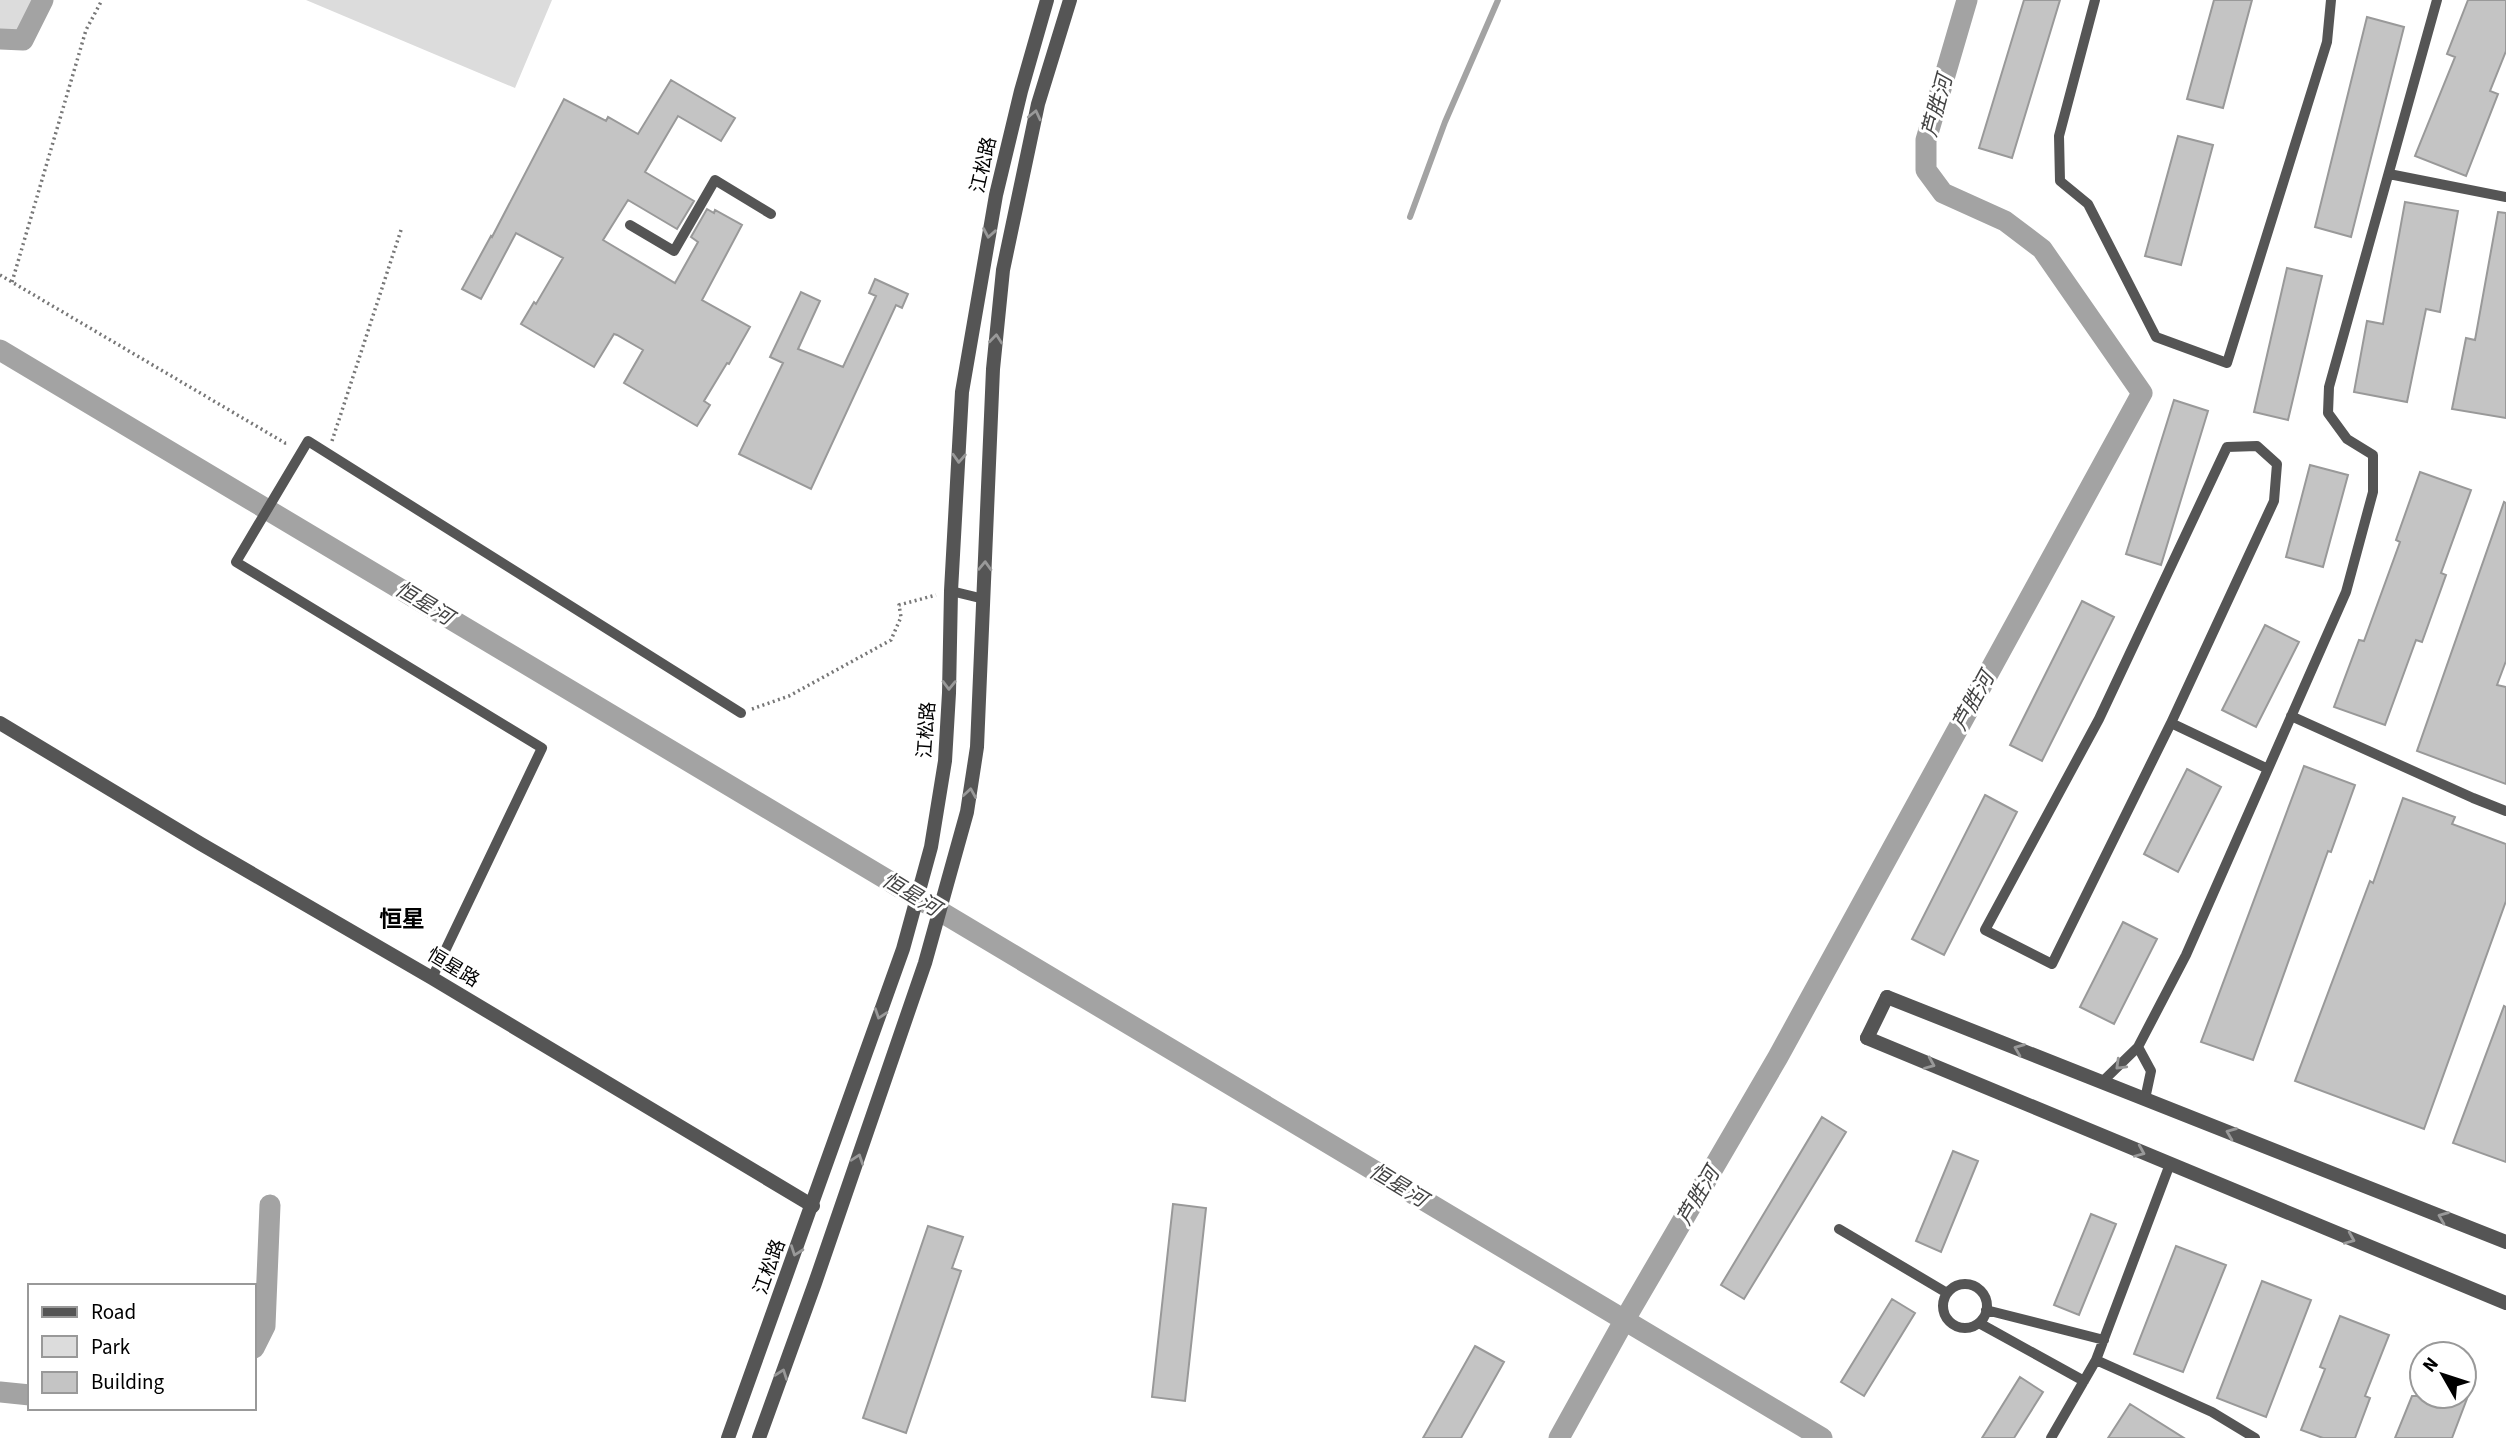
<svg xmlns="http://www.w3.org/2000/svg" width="2506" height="1438" font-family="'Source Sans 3','Noto Sans SC',sans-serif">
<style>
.green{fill:#dcdcdc}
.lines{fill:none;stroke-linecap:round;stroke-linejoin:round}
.stream{stroke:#a3a3a3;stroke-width:6}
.canal{stroke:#a3a3a3;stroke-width:21}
.building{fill:#c4c4c4;stroke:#999;stroke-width:2}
.path{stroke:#777;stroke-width:3.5;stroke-dasharray:2 3.5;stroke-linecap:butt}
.service{stroke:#555;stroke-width:10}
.minor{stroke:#555;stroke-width:14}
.tertiary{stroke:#555;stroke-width:14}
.oneway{stroke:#999}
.labels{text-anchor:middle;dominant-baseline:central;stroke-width:6;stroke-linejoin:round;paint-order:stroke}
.street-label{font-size:19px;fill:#000;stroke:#fff}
.water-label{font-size:21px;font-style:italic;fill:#444;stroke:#fff}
.quarter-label{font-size:23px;font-weight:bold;fill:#000;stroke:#fff}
</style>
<rect width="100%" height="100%" fill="#fff"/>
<path class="green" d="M0 0H33L26 29 0 33Z
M306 0H552L515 88Z"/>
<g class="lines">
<path class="stream" d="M1410 217 1445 122 1498 0"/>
<path class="canal" d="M0 39 23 40 43 0
M0 350 1822 1438
M254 1348 265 1326 270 1205
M0 1392 30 1395
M1559 1438 1624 1321 1778 1057 2142 393 2042 249 2005 221 1943 193 1926 170V140L1967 0"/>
</g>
<path class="building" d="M2024 0H2060L2012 158 1979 148Z
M2214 0H2252L2223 108 2187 99Z
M2468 0H2506V51L2490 91 2498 94 2466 176 2415 156 2455 57 2447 54Z
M2367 17 2404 27 2351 237 2315 227Z
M671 80 735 118 721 141 678 116 645 172 694 201 677 229 628 200 603 240 675 283 698 242 691 237 707 209 714 213 715 210 742 225 702 300 750 327 729 364 727 363 704 401 710 405 697 426 624 383 643 350 617 335 614 334 594 367 521 324 534 302 536 304 563 258 516 233 481 299 462 289 491 236 492 237 564 99 606 121 608 117 638 134Z
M2178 136 2213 145 2181 265 2145 256Z
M2405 202 2458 211 2440 312 2426 309 2407 402 2354 392 2367 321 2383 324Z
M2498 212 2506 213V418L2452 409 2466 338 2475 340Z
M2287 268 2322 276 2288 420 2254 412Z
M875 279 908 294 902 308 896 305 811 489 739 454 783 363 770 357 801 292 820 301 798 349 843 367 876 296 869 293Z
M2174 400 2208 411 2161 565 2126 554Z
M2310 465 2348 475 2323 567 2286 557Z
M2420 472 2471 490 2441 573 2446 575 2422 642 2416 640 2385 725 2334 707 2359 640 2364 641 2400 542 2396 540Z
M2504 502 2506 503V661L2497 685 2506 687V784L2417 751Z
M2082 601 2114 617 2042 761 2010 745Z
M2265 625 2299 642 2256 727 2222 710Z
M2304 766 2355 785 2331 852 2328 851 2253 1060 2201 1042Z
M2187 769 2221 787 2178 872 2144 854Z
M1985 795 2017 812 1944 955 1912 939Z
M2403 798 2455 817 2452 824 2506 844V901L2424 1129 2295 1081 2370 881 2373 883Z
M2123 922 2157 939 2114 1024 2080 1007Z
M2504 1006 2506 1007V1162L2453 1143Z
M1822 1117 1846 1132 1744 1299 1721 1285Z
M1953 1151 1978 1161 1941 1252 1916 1241Z
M1173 1204 1206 1208 1185 1401 1152 1397Z
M2091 1214 2116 1224 2079 1315 2054 1305Z
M928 1226 963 1237 952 1268 961 1271 906 1433 863 1418Z
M2176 1246 2226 1265 2183 1372 2134 1354Z
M2262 1281 2311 1300 2266 1417 2217 1398Z
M1892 1299 1915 1313 1864 1396 1841 1382Z
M2340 1316 2389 1335 2365 1396 2370 1398 2355 1438H2323L2301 1430 2325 1369 2320 1367Z
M1475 1346 1504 1362 1461 1438H1423Z
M2020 1377 2043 1392 2014 1438H1982Z
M2412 1396H2468L2452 1438H2395Z
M2130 1404 2184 1438H2108Z"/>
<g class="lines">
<path class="path" d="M0 275 285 443H289
M12 282 86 30 102 0
M332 441 402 227
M752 709 789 696 891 640 901 617 899 605 936 595"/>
<path class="service" d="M2095 0 2059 136 2060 181 2088 204 2156 337 2227 363 2327 42 2331 0
M2389 174 2506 197
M630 225 674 251 715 180 771 214
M951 591 984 599
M2291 716 2473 798 2506 811
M2171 723 2052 964 1985 930 2099 719 2227 447 2257 446 2277 464 2274 501 2171 723 2268 769
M432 978 542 748 236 562 308 441 741 713
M2138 1047 2151 1071 2145 1099
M2102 1082 2138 1047 2186 955 2346 592 2373 492V455L2347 439 2328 413 2329 387 2437 0
M1839 1229 1947 1293
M1943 1306a22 22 0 1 1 44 0a22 22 0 1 1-44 0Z
M1986 1310 2104 1340
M1979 1323 2084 1381
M2096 1360 2212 1412 2255 1438
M2051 1438 2096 1360 2170 1164"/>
<path class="minor" d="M0 723 201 844 432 978 813 1206
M1867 1038 1887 997"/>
<path class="tertiary" d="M1887 997 2506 1242
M1867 1038 2506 1303
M728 1438 903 949 931 847 945 761 949 693 951 591 962 392 996 195 1021 91 1047 0
M759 1438 815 1283 925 963 967 812 977 747 993 369 1003 270 1038 104 1070 0"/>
</g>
<defs><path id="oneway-chevron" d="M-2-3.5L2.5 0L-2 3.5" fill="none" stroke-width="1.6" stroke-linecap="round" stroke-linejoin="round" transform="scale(1.75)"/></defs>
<g class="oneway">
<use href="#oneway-chevron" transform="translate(1035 115) rotate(-77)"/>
<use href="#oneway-chevron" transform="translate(989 233) rotate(100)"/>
<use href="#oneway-chevron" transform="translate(996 339) rotate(-84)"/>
<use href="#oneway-chevron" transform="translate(959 458) rotate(93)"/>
<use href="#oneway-chevron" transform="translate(985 566) rotate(-88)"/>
<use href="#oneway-chevron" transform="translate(949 685) rotate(91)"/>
<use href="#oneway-chevron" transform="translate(970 793) rotate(-81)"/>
<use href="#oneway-chevron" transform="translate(880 1014) rotate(109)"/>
<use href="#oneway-chevron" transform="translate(2019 1049) rotate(-158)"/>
<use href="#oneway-chevron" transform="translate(1930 1064) rotate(23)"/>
<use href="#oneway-chevron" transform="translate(2120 1065) rotate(136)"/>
<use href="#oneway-chevron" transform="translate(2231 1133) rotate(-158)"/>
<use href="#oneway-chevron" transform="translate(2140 1152) rotate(23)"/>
<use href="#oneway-chevron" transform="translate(858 1159) rotate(-71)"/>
<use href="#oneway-chevron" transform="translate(2443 1217) rotate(-158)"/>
<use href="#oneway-chevron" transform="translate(2350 1239) rotate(23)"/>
<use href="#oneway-chevron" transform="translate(796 1251) rotate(110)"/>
<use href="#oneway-chevron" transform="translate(782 1374) rotate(-70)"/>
</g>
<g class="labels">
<g class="street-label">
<text transform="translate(984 165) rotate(-77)">江松路</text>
<text transform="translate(927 730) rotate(-86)">江松路</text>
<text transform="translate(453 968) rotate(31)">恒星路</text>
<text transform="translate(770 1267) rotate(-70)">江松路</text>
</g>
<g class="water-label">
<text transform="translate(1937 106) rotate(-75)">芦胜河</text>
<text transform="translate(424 603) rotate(31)">恒星河</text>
<text transform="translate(1973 701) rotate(-61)">芦胜河</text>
<text transform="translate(911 894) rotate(31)">恒星河</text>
<text transform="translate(1398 1185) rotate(31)">恒星河</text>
<text transform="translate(1698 1196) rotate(-60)">芦胜河</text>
</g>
<g class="quarter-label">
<text x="402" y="919">恒星</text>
</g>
</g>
<rect x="28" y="1284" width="228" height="126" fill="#ffffff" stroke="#999999" stroke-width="2"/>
<rect x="42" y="1307" width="35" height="10" fill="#555555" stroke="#999999" stroke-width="2"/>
<text x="91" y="1319" font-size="21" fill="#000000">Road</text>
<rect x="42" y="1336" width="35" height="21" fill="#dcdcdc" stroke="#999999" stroke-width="2"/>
<text x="91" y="1354" font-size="21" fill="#000000">Park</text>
<rect x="42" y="1372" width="35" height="21" fill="#c4c4c4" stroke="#999999" stroke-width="2"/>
<text x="91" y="1389" font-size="21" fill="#000000">Building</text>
<g transform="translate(2443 1375) rotate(309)"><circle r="33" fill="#ffffff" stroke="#999999" stroke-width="2"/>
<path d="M0-5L12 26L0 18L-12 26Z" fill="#000000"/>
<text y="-10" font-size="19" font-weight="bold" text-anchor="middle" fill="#000000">N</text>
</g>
</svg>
